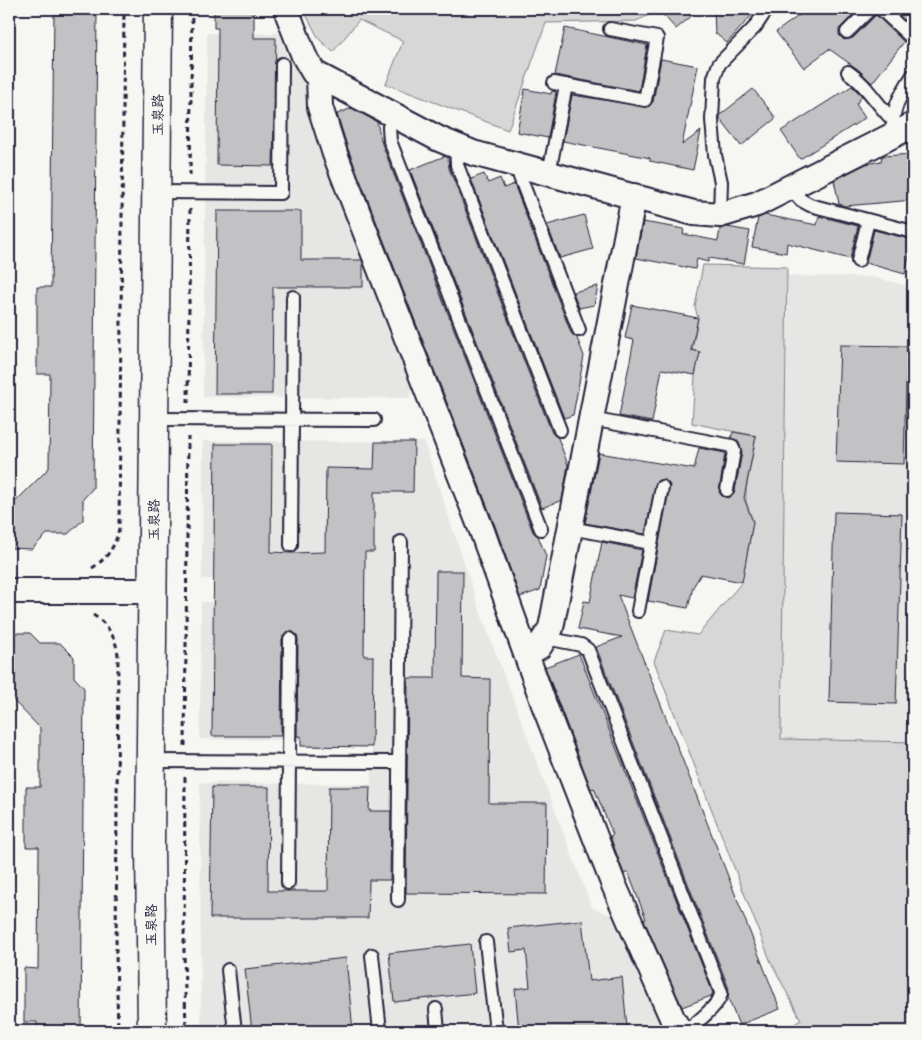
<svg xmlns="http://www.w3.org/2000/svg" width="922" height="1040" font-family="'Playpen Sans','LXGW WenKai TC',sans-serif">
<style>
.built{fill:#e6e6e4}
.green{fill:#d7d7d7;stroke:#7c7c89}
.building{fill:#c2c2c4;stroke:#22223b}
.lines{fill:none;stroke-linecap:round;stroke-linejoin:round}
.lane-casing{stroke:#22223b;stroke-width:16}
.street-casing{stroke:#22223b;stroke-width:28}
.secondary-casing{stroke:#22223b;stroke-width:31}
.path{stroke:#22223b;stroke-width:3;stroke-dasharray:5 4;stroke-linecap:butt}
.lane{stroke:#f6f6f2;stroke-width:12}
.street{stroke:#f6f6f2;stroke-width:24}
.secondary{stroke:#f6f6f2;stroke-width:28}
.labels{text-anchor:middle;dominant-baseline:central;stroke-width:4.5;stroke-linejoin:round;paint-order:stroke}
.street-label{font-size:14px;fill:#22223b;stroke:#f6f6f2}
</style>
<rect width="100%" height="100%" fill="#f6f6f2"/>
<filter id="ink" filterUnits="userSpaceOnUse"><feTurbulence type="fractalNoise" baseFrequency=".02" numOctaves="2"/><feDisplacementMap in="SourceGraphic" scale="10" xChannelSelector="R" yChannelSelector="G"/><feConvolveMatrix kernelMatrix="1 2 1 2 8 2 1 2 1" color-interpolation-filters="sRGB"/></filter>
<g filter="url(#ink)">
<path class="built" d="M207 33H290L312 107 413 373 410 398 203 397Z
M788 276 872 277 913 287V742L781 739Z
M203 441 424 442 481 614 592 908 616 917 666 1031H201L200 783 371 784 372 747H301V740L200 739 201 602H265V579H202Z"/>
<path class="green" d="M303 9H663L636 21 546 23 508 130 386 84 403 41 359 20 333 52 319 39Z
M703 265 787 267 781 739 913 742V1031H782L801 1020 770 960 654 661 666 630 698 635 742 582 753 522 746 502V489L756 436 692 423 695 375 700 352 692 351 698 318 695 307Z"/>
<path class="building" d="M54 9H97L93 488 83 499V520L68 534H47L32 549 9 548V508L49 468 50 374H37V287H51Z
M214 9H254V38H276L273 166 217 165 218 28H214Z
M658 9H700L676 29Z
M714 9H757L727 43 715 33Z
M808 9H859L839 29V35L844 40 853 38 876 15 904 42 872 83 859 70 829 49 804 68 776 32Z
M893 9H913V28Z
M565 28 647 45 639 91 555 75Z
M661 59 698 66 682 145 701 131 693 170 650 161V158L563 141 572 95 648 107 653 102Z
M852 86 862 96 856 104 865 118 800 159 781 131Z
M525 89 551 94 552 91 556 92 548 138 517 132Z
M753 89 776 118 741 146 720 119V115Z
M352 108 377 122 382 144 533 532 538 536 546 556 540 590 520 597 495 526 348 149 337 114Z
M913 154V200L845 206 839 204 834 180 866 164 881 161 882 156Z
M445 156 448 158 449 168 552 433 558 438 568 465 562 500 542 508 410 170Z
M484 174 488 183 500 178 504 188 514 184 571 333 577 338 584 356 573 415 564 418 471 179Z
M217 211H301V260H362L363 263V287H273L272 394H215Z
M584 215 593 249 560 258 547 225Z
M765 215 817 225 819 216 858 226 850 259 787 243 786 253 752 247 758 218Z
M643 222 684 229 683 234 718 241 720 229 727 227 750 231 744 264 709 258 708 262 697 259 695 269 636 258Z
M874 230 913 240 905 274 866 263Z
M598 286 594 305 579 308 573 292Z
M632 305 698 318 691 350 700 352 695 375 662 369 652 422 619 416 634 340 625 338Z
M840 345 907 346 904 464 836 462Z
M733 432 756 436 744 498 753 522 742 582 701 574 693 587 688 608 648 601 670 485 663 479 656 482 645 534 585 523 599 453 694 469 699 448 725 453 719 492 722 496 729 498 735 491 742 452 739 443 731 438Z
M375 442H414L413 492H374V552H365L364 656H373L372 747 301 746V736H297L298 639 297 635 291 631 286 632 282 639 281 736H212L215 444H272L271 552 291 553 325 552 326 468 374 469Z
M834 512 902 514 896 704 829 702Z
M602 542 642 550 632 598 618 595 780 1009 739 1025 728 998 729 989 596 647 622 637 578 629 584 601 590 602Z
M436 571H463L462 678 490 679 489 803H547L546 894 406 893 408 678H435Z
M9 633H30L40 643H60L74 657V677L84 688 81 1031H37V1022H24V968L38 969 39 847H26V787H40V728L9 696Z
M579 654 713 993 711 996 682 1007 644 920 646 919 628 872 624 874 610 836 613 835 594 788 591 789 545 667Z
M212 787H269L268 891H328L329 787H370L369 811H391L390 880H369L368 918H210Z
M582 920 589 981 622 977 627 1027 588 1031H519L515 989 530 987 526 950 511 952 508 928Z
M470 944 475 993 394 1002 389 953Z
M346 958 353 1031H252L245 969Z"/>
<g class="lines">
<defs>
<path id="lane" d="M881 9 913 39
M847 32 870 9
M848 72C866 84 876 103 891 118
M554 83 645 100 657 38 610 29
M394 116 389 127 390 141 541 529
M893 136C891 110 899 97 913 75
M456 146 457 165 560 430
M518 165 520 177 579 330
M549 173 566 85
M790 188 801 200 810 205 913 232
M156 192 281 193 282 64
M720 215 721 182 715 155 712 120 714 78 719 64 755 27 767 9
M858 261 868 221
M154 419 374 420
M591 419 732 446 734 451 727 490
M570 528 651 543
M291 545 293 297
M638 611 662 487
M546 638 581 645 588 650 721 992C722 1003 695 1024 686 1031
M151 761 399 762
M288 883 290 639
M398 900 401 542
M486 942 496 1031
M372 955 380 1031
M228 970 235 1031
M436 1009 438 1031"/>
<path id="street" d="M286 9 304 56 314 73 439 139 473 153 694 213 720 215 757 204 913 125
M319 76 320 107 335 154 482 531 546 710 613 883 673 1020 680 1031
M9 591H152
M526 654 539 647 551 628 634 196"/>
<path id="secondary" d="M152 1031 150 846 158 9"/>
</defs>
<use href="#lane" class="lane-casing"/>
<use href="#street" class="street-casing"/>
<use href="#secondary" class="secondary-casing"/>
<path class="path" d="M190 176 192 9
M188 403 190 209
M92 568C108 558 116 545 119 528L124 9
M93 615C108 624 116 638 118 655L116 953 118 1031
M185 746 188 437
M185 777 184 952 186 1031"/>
<use href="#lane" class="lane"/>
<use href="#street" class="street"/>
<use href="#secondary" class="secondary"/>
</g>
</g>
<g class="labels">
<g class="street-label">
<text transform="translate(157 115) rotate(-89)">玉泉路</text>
<text transform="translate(153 520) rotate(-89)">玉泉路</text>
<text transform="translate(150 925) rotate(-90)">玉泉路</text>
</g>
</g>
<rect width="922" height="1040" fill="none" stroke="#f6f6f2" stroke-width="30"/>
<rect x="15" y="15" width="892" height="1010" fill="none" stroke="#22223b" stroke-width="2" filter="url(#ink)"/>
</svg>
